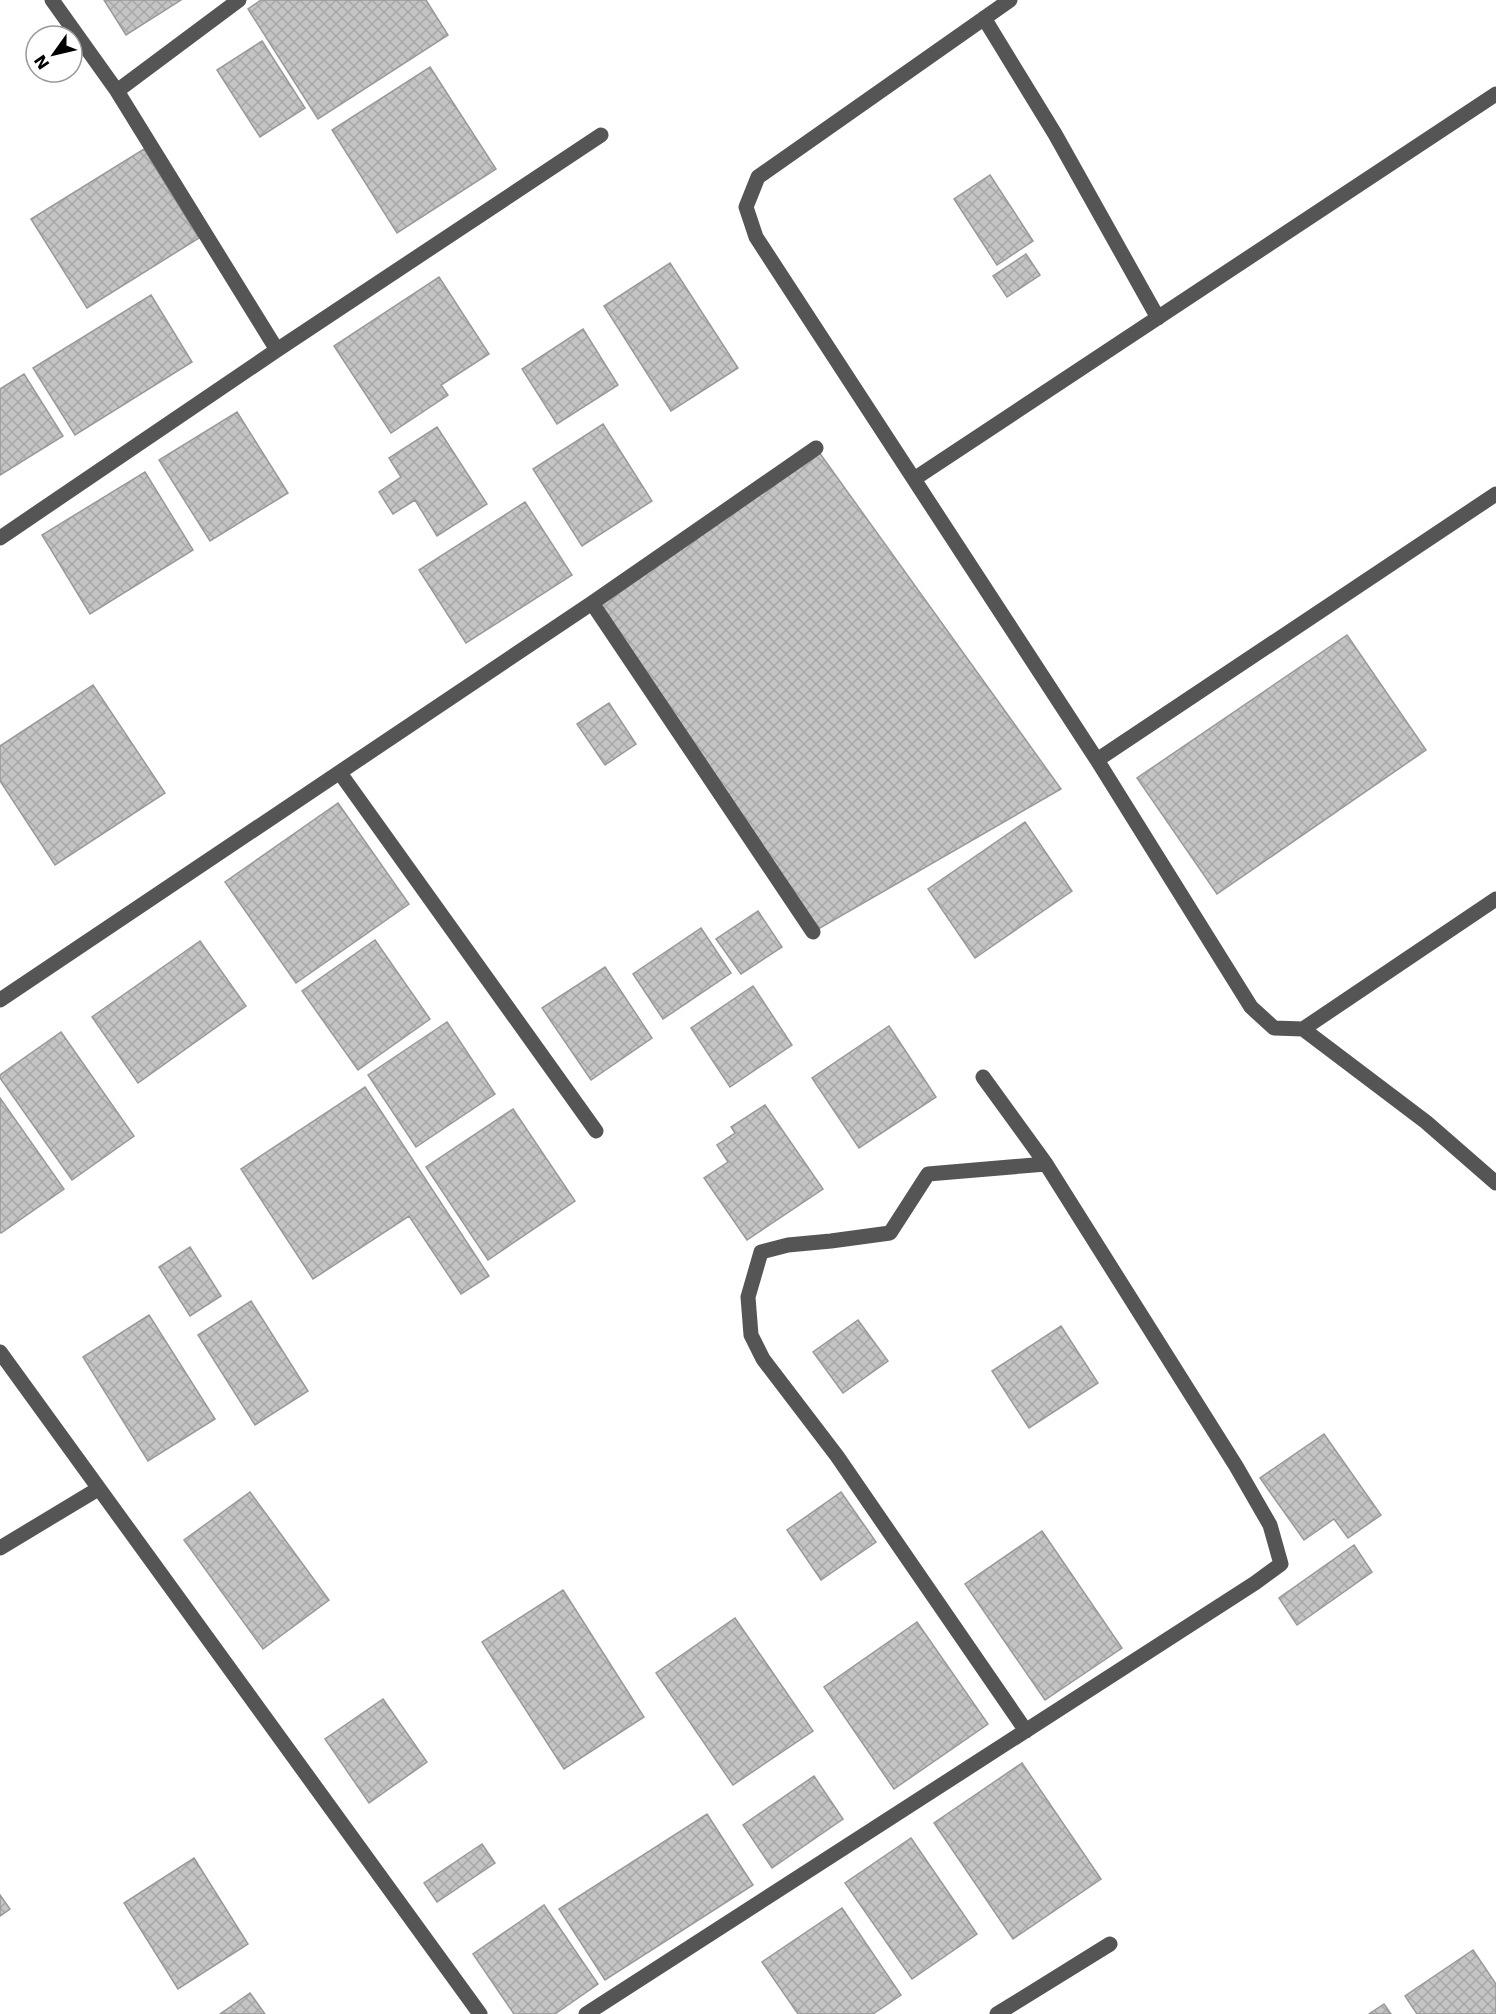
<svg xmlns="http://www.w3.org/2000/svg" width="1496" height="2014" font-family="'DejaVu Sans',sans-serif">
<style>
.building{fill:url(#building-cross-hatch);stroke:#999;stroke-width:1.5}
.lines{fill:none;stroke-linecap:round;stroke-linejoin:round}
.minor{stroke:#555;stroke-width:15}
</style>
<defs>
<pattern id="building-cross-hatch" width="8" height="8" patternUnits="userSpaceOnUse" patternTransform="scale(1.5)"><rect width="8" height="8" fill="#c4c4c4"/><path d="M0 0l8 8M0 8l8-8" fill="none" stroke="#a7a7a7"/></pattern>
</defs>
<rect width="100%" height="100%" fill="#fff"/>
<path class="building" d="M104 0H181L126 35Z
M261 0H426L448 35 318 119 248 9Z
M262 41 305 108 260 137 217 70Z
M430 67 496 169 397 233 332 130Z
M144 149 199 238 87 308 31 219Z
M990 175 1033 241 997 265 954 199Z
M1026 254 1040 275 1007 297 993 276Z
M670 263 738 368 671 411 604 306Z
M439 277 489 354 441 385 448 395 391 433 334 346Z
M151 295 192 362 75 435 33 368Z
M583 329 618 385 557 424 522 369Z
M24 374 63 436 0 475V389Z
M237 412 288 493 210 541 159 460Z
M603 424 652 501 582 546 533 469Z
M437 427 487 504 437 536 415 500 393 514 379 492 401 477 389 458Z
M816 448 1061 789 813 932 592 603Z
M145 472 193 550 90 614 42 535Z
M525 502 572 575 466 643 419 570Z
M1347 635 1426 750 1217 894 1137 778Z
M93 685 165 793 55 865 0 781V746Z
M609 703 636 744 605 765 577 724Z
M338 803 409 904 296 983 225 882Z
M1025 822 1072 891 975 958 928 889Z
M758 911 782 947 741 974 716 939Z
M701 928 731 973 663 1019 633 974Z
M375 940 430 1019 358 1070 302 991Z
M200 941 246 1006 138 1083 92 1017Z
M605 967 652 1038 591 1080 542 1008Z
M753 986 792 1045 730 1087 691 1028Z
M447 1022 495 1094 416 1147 368 1075Z
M889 1026 936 1097 859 1148 812 1078Z
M61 1032 134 1136 72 1180 0 1078V1075Z
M365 1087 489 1276 461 1294 409 1216 313 1279 241 1169Z
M0 1098 64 1189 1 1233 0 1232Z
M765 1105 823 1189 747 1240 704 1178 728 1162 717 1145 735 1133 731 1127Z
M513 1109 575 1201 488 1260 426 1167Z
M190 1247 221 1296 190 1316 159 1267Z
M251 1301 308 1391 255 1425 198 1335Z
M149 1315 215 1419 148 1461 83 1357Z
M858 1320 888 1361 843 1393 813 1352Z
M1061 1326 1098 1383 1029 1428 992 1371Z
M1324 1434 1381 1515 1348 1538 1334 1519 1304 1540 1260 1478Z
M250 1492 329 1600 263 1649 184 1540Z
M841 1492 876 1542 821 1580 787 1530Z
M1042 1531 1122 1648 1045 1700 965 1584Z
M1354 1545 1372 1572 1297 1625 1279 1598Z
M563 1590 644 1717 564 1769 482 1642Z
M735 1618 813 1731 733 1785 656 1673Z
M917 1622 988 1724 894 1789 824 1687Z
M383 1699 427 1762 369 1803 325 1739Z
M1022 1763 1101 1879 1013 1939 934 1823Z
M814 1776 843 1819 772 1868 743 1825Z
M707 1814 753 1885 605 1980 559 1909Z
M911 1838 977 1934 912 1979 845 1883Z
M482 1844 495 1863 437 1902 424 1883Z
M194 1858 248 1944 178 1989 124 1903Z
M0 1895 10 1909 0 1916Z
M544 1905 598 1984 555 2014H514L473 1954Z
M842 1908 901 1995 873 2014H798L762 1962Z
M1473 1950 1496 1984V2014H1417L1405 1996Z
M250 1993 265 2014H220Z
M1384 2004 1391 2014H1369Z"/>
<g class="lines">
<path class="minor" d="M52 0 117 91 277 350
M1010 0 758 177 746 207 756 237 1097 760 1251 1007 1274 1028 1303 1029 1496 899
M984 18 1055 134 1158 318
M117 91 239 0
M914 479 1496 94
M0 538 277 350 601 135
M592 603 813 932
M1097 760 1496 494
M340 773 596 1131
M0 1000 592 603 816 448
M1303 1029 1426 1122 1496 1183
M0 1352 480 2014
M0 1548 98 1489
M1026 1731 837 1456 763 1359 751 1335 748 1297 761 1252 788 1245 831 1241 890 1233 928 1174 1046 1164
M586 2014 1255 1583 1281 1564 1270 1525 1236 1466 1046 1164 983 1077
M997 2014 1110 1944"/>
</g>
<g transform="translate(54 54) rotate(236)"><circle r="28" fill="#ffffff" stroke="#999999" stroke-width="1.5"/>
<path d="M0-4.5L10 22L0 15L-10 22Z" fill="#000000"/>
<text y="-9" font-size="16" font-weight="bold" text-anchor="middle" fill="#000000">N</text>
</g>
</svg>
